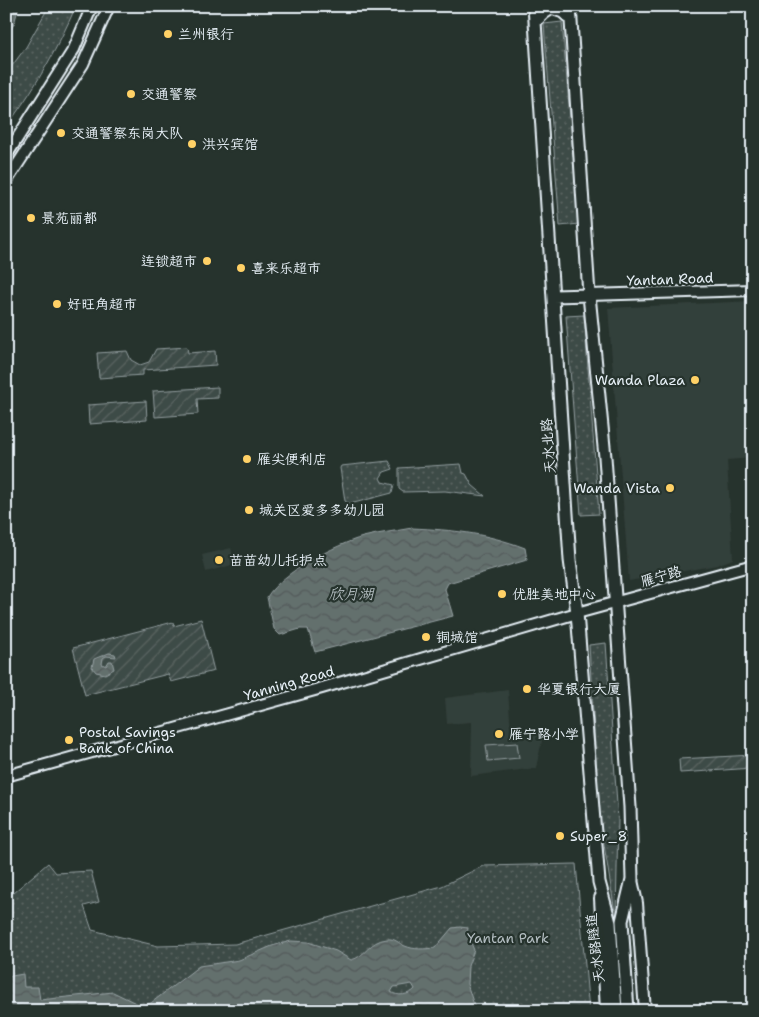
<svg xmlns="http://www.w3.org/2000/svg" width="759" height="1017" font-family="'Shantell Sans','LXGW WenKai TC',sans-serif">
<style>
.built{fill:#333f3a}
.grass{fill:url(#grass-dots);stroke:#939ea0}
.garden{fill:url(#garden-furrows);stroke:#939ea0}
.pitch{fill:#3e4b47;stroke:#939ea0}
.water{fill:url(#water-waves);stroke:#98a3a5;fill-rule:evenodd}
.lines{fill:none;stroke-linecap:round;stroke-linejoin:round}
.secondary-casing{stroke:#e8f1f8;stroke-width:14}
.primary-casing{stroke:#e8f1f8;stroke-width:15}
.secondary{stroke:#26332d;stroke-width:10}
.primary{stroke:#26332d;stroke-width:11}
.poi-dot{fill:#ffd166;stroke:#26332d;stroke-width:2}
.labels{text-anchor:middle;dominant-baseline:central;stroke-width:4.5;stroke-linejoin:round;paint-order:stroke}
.poi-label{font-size:14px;fill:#e8f1f8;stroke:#26332d;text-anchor:start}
.street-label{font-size:14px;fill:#e8f1f8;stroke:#26332d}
.park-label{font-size:14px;fill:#b5bfc3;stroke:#26332d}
.water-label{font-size:15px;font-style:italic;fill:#b3bdc0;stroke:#26332d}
</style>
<defs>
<pattern id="grass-dots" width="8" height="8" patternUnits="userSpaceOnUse" patternTransform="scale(1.25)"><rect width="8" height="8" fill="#3e4b47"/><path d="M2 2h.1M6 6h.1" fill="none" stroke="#5a6562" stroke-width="1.8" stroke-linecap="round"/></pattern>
<pattern id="garden-furrows" width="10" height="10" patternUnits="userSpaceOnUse" patternTransform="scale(1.25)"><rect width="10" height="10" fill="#3e4b47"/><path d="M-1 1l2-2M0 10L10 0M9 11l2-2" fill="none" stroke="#5a6562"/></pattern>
<pattern id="water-waves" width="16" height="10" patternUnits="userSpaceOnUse" patternTransform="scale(1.25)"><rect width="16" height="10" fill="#636f6d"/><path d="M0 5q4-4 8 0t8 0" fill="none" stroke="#535a5a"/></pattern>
</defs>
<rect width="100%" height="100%" fill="#26332d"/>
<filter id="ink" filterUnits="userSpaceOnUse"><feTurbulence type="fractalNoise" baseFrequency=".02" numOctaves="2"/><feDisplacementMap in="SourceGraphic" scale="10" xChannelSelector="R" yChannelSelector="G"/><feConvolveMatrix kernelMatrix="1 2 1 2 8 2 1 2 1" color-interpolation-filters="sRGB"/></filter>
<g filter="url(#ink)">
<path class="built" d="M753 301V458L727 460 733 559 717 565 629 581 608 308Z
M231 548 236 564 206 572 202 555Z
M508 690 511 733 543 736 536 768 471 776 472 722 447 724 445 698Z"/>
<path class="grass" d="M49 6H76C58 47 38 83 12 119L6 114V74L26 47Z
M562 22 579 224 560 226 544 24Z
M584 315 599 514 581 515 566 316Z
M389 461 393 469 384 472 380 478 382 482 394 485 392 493 350 504 345 501 340 468 341 466Z
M461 464 463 473 466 474 472 485 485 496 445 491 403 492 399 489V468Z
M606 643 618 819 616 918 599 814 589 645Z
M48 863 56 873 91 871 99 902 84 906 92 930 158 946 235 944 442 886 483 866 576 864 589 1011H6V899Z"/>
<path class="garden" d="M187 347 188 353 215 351 216 365 143 370V375L99 378 97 353 127 351 131 360 140 365 149 362 156 349Z
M218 387V398L197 399 198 414 155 417 153 391Z
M146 401 147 420 89 424 88 405Z
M201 619 214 671 171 682 168 674 85 695 73 648 173 622 174 626Z
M753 755V768L680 773 679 759Z"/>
<path class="pitch" d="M517 743 519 758 488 761 486 745Z"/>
<path class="water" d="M6 6H19L14 24 6 36Z
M412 528C454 530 485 533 525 548L527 560 448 583 445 589 453 616 315 652 308 629H300L280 635 274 629 267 597C282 572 335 545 363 537 379 533 396 531 412 528Z
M109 653 115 654 116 657 106 656 103 658 102 664 106 666 109 661H112L114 669 105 674 96 672 92 667 94 659Z
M460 927 468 928 467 934 474 950 468 966 467 984 476 1011H6V977L23 974 24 987H38L40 1000 113 992 142 1006 151 1003 199 966 239 960 272 946 291 941 308 942 336 951 351 960C366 957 368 941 387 939 395 938 398 943 405 946 414 950 425 949 435 948L452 928ZM412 984 415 989C410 995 397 997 391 992L394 987Z"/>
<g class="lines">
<defs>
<path id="secondary" d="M6 156 74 49 92 6
M6 182 83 64 109 6
M589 295 753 290
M6 776 322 688 577 613 753 565
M632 880 637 903 645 1011
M600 898 606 1011"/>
<path id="primary" d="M534 6 570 560 577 613 599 882 610 923 616 1011
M570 6 589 295 605 457 630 807 632 879 622 921 628 1011
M536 21 544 13 552 8 563 12 571 19
M554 296 589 295"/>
</defs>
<use href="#secondary" class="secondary-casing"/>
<use href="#primary" class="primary-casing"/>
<use href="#secondary" class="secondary"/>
<use href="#primary" class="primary"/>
</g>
</g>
<g class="poi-dot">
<circle cx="168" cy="34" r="5"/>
<circle cx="131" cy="94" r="5"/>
<circle cx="61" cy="133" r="5"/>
<circle cx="192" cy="144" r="5"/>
<circle cx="31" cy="218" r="5"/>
<circle cx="207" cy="261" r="5"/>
<circle cx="241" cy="268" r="5"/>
<circle cx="57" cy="304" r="5"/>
<circle cx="695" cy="380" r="5"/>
<circle cx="247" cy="459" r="5"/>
<circle cx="670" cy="488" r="5"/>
<circle cx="249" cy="510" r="5"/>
<circle cx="219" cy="560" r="5"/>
<circle cx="502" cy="594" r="5"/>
<circle cx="426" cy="637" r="5"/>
<circle cx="527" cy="689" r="5"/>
<circle cx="499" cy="734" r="5"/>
<circle cx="69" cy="740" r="5"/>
<circle cx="560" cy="836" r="5"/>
</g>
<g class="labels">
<g class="poi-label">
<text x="178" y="34">兰州银行</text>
<text x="141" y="94">交通警察</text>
<text x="71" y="133">交通警察东岗大队</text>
<text x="202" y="144">洪兴宾馆</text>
<text x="41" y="218">景苑丽都</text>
<text x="197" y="261" text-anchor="end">连锁超市</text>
<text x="251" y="268">喜来乐超市</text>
<text x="67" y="304">好旺角超市</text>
<text x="685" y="380" text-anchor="end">Wanda Plaza</text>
<text x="257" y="459">雁尖便利店</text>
<text x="660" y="488" text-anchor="end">Wanda Vista</text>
<text x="259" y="510">城关区爱多多幼儿园</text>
<text x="229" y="560">苗苗幼儿托护点</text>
<text x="512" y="594">优胜美地中心</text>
<text x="436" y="637">铜城馆</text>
<text x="537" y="689">华夏银行大厦</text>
<text x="79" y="732">Postal Savings<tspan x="79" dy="16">Bank of China</tspan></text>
<text x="509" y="734">雁宁路小学</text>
<text x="570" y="836">Super_8</text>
</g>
<g class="street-label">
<text transform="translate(670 279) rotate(-2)">Yantan Road</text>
<text transform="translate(548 446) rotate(-94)">天水北路</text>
<text transform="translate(661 576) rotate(-16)">雁宁路</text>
<text transform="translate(289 683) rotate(-16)">Yanning Road</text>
<text transform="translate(595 948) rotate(-97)">天水路隧道</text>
</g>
<g class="park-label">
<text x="508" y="938">Yantan Park</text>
</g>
<g class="water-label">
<text x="351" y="594">欣月湖</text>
</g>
</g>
<rect width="759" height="1017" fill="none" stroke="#26332d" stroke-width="25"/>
<rect x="12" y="12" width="734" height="992" fill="none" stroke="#e8f1f8" stroke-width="2" filter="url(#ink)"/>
</svg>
